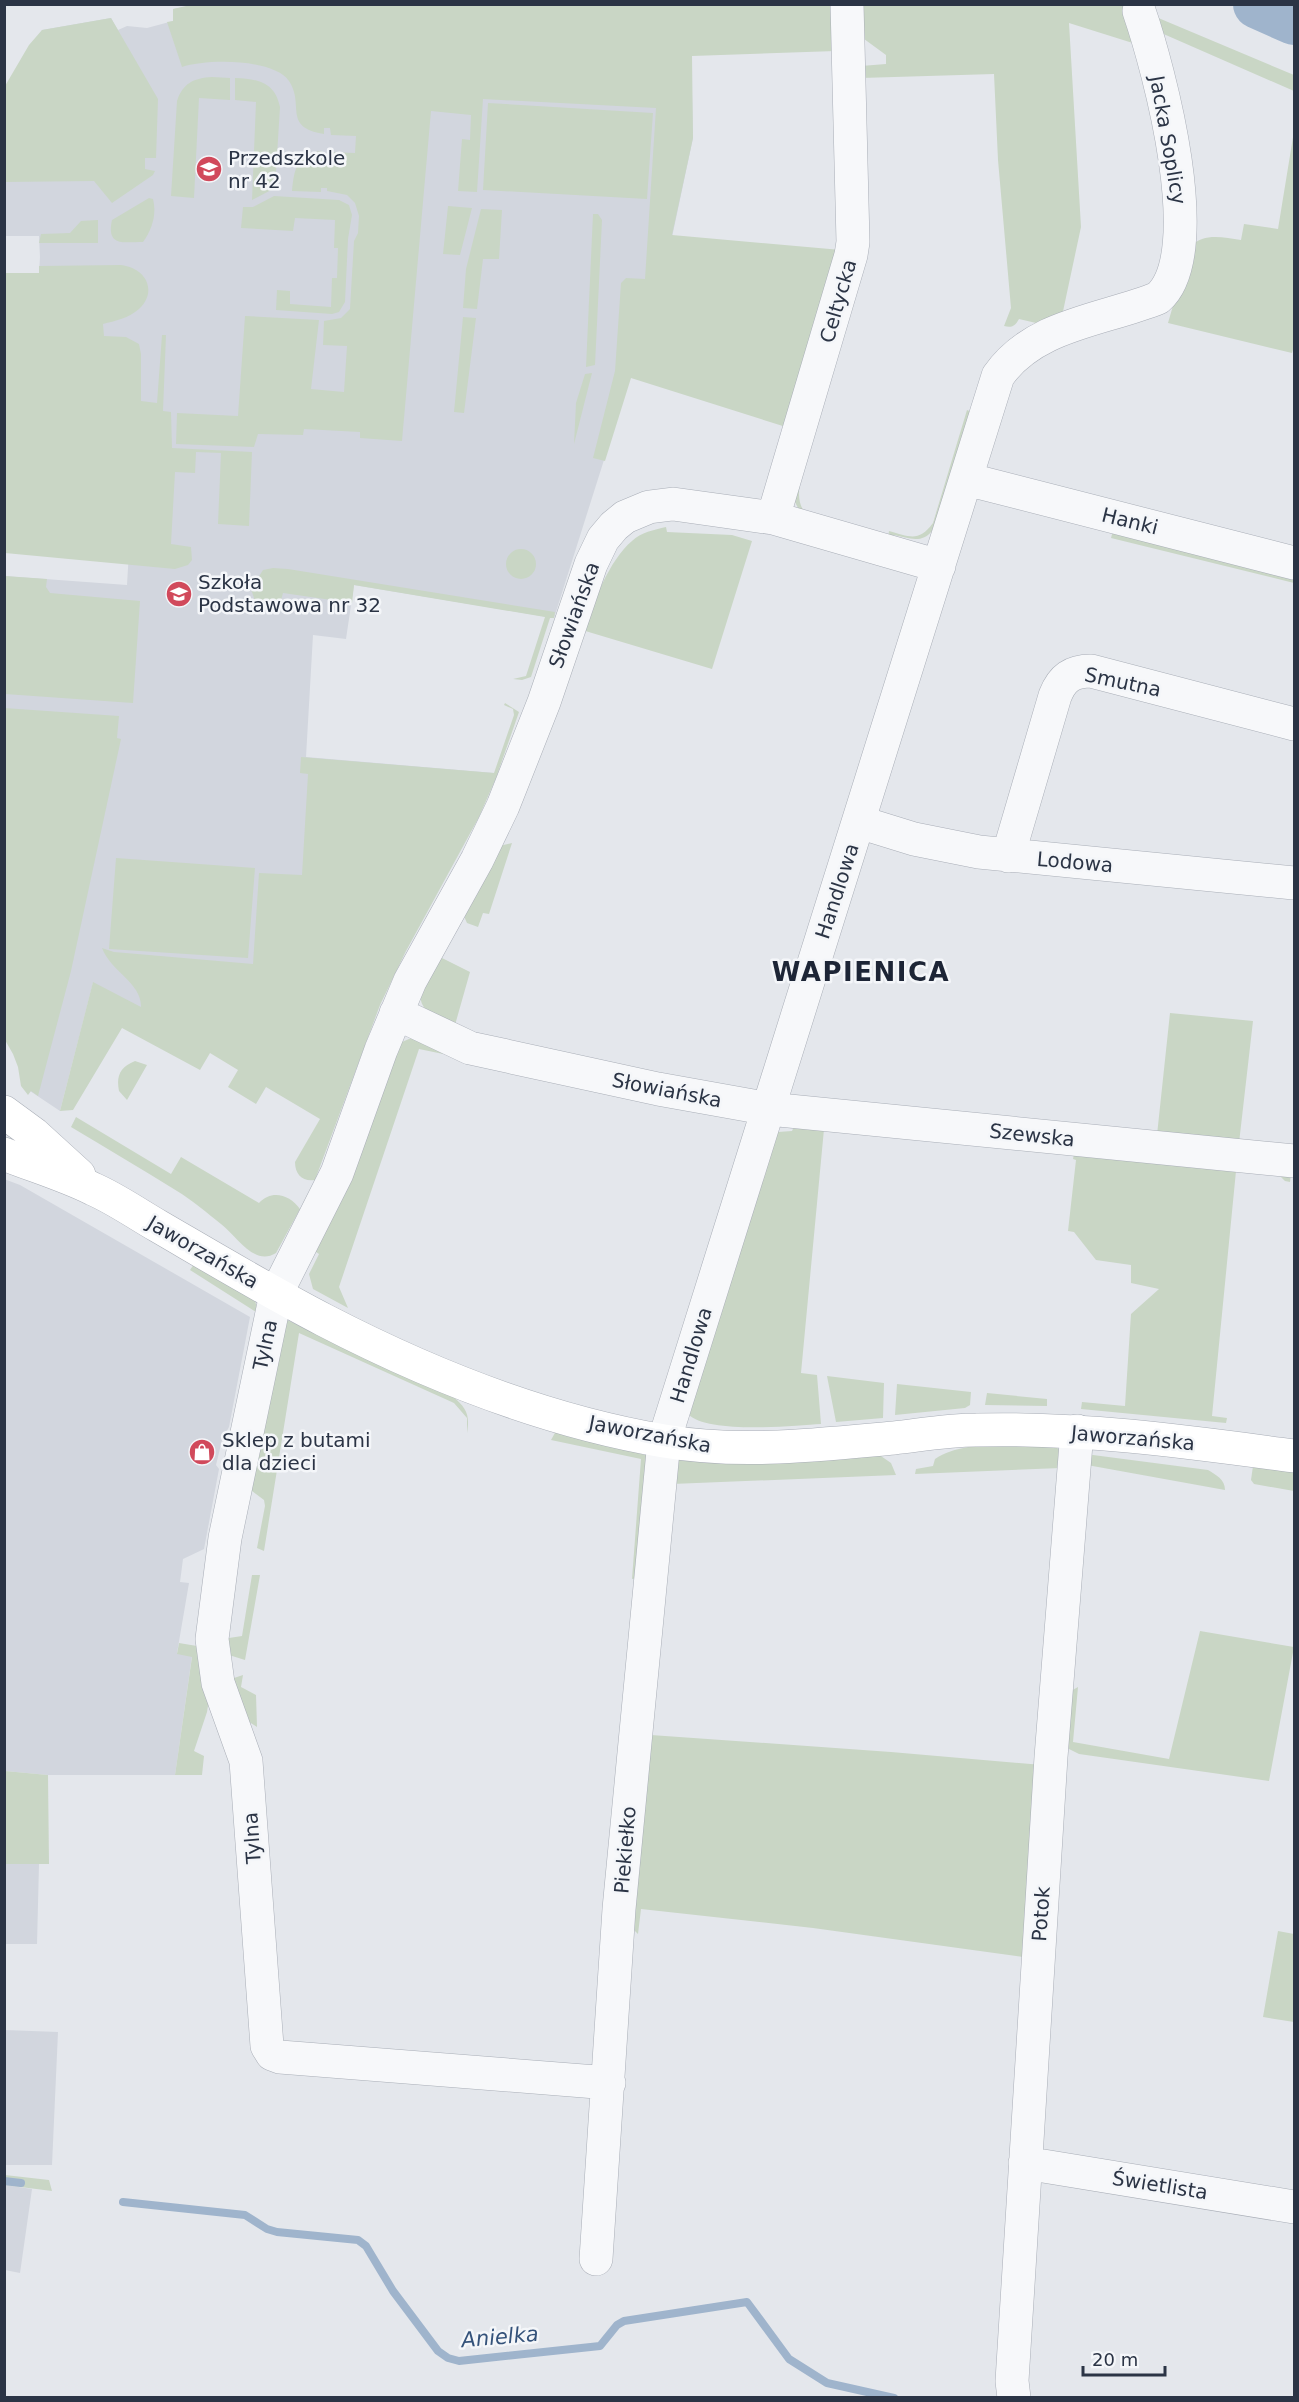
<svg xmlns="http://www.w3.org/2000/svg" width="1299" height="2402" font-family="'DejaVu Sans',sans-serif">
<style>
.built{fill:#d2d6de}
.green{fill:#c9d6c5}
.lines{fill:none;stroke-linecap:round;stroke-linejoin:round}
.stream{stroke:#9fb4cc;stroke-width:8}
.river{stroke:#9fb4cc;stroke-width:50}
.street-casing{stroke:#a9aeb7;stroke-width:34}
.secondary-casing{stroke:#a9aeb7;stroke-width:34}
.street{stroke:#f7f8fa;stroke-width:33}
.secondary{stroke:#fff;stroke-width:33}
.labels{text-anchor:middle;dominant-baseline:central;stroke-width:5;stroke-linejoin:round;paint-order:stroke}
.street-label{font-size:20px;fill:#2b3445;stroke:#f4f6f9}
.poi-label{font-size:20px;fill:#2b3445;stroke:#f4f6f9;text-anchor:start}
.water-label{font-size:21px;font-style:italic;fill:#34527a;stroke:#f4f6f9}
.district-label{font-size:26px;font-weight:bold;letter-spacing:1.5px;fill:#1d2536;stroke:#f4f6f9}
</style>
<rect width="100%" height="100%" fill="#e4e7ec"/>
<path class="built" d="M195 5 692 94 693 138 667 261 554 618 354 585 346 639 313 635 306 757 494 773 382 983 335 1113 93 983 60 1111 30 1091 4 924V576L127 585 129 551 5 342V273H39L40 257 39 236H5V103L42 30 111 18 118 30 127 26 147 28 173 21V9Z
M4 1179 20 1185 250 1317 229 1427 222 1440 216 1465 219 1469 204 1549 183 1559 180 1582 189 1583 177 1653 192 1656 175 1775H48L5 1771Z
M5 1864H39L37 1944H5Z
M5 2030 58 2032 52 2165H5Z
M5 2185 32 2189 20 2273 5 2270Z"/>
<path class="green" d="M195 4 839 5 836 51 692 56 693 138 672 235 841 250 846 241 786 427 631 378 605 461 593 458 615 371 621 283 626 278 645 279 656 108 483 99 477 192 458 191 462 139 470 140 471 115 431 111 402 441 360 438V432L304 429 303 435 258 434 254 447 176 444 177 413 238 416 245 316 319 320 311 389 344 392 347 346 323 345 324 321 341 318 350 309 354 241 358 233 359 216 355 203 347 195 327 191V188H321V192L292 191C294 170 297 152 322 151V157H328V152L355 153 356 136 331 135 330 128H324V134C282 127 305 105 289 81 273 58 206 59 182 67L167 22 173 21V9Z
M857 5H1131L1139 45 1069 23 1081 227 1062 316 1049 326 1019 319C1015 326 1012 328 1004 326L1011 308 998 160 994 74 861 78V66L886 64V55L860 36Z
M1156 17 1294 75V91L1159 32Z
M111 18 158 99 156 158H145V169L155 171 153 175 112 203 94 181 5 182V86L29 45 42 30Z
M212 77 230 78V100L199 98 194 198 171 196 177 101C183 83 194 78 212 77Z
M235 78C258 79 275 82 280 107L275 188 252 200 256 102 235 100Z
M488 103 653 113 647 199 483 190Z
M1294 131V346L1292 353 1168 323 1190 247C1205 232 1223 238 1241 240L1244 224 1278 229Z
M274 196 339 200 349 205 352 215 348 239 345 302 339 312 332 314 276 310 277 290 290 291V304L331 307 332 278H337L338 248H334L335 220 295 218 293 231 241 228 243 207H253Z
M149 198 153 199C157 214 152 230 143 242 124 242 106 247 112 220Z
M448 206 472 208 460 255 443 254Z
M481 209 502 210 499 259H483L477 309 463 308 466 269Z
M593 214H598L602 220 595 365 586 367Z
M98 220V243H39L41 234 70 233 81 221Z
M121 265C146 268 158 291 139 309 129 318 115 321 103 324L104 336 126 337 139 344 141 354V401L157 403 162 335H166L163 411 171 412 172 448 252 452 249 526 218 524 221 453 196 452 195 473 175 472 171 544 191 547 192 560 188 565 175 569 5 553V273H39V266Z
M463 317 476 318 464 413 454 412Z
M592 373 574 444 576 403 585 374Z
M967 410 976 414 932 531C922 544 908 538 894 535L891 541 801 514 794 500 806 459C802 478 792 499 807 515L888 538 889 531C910 537 919 542 933 523Z
M666 527 667 532 732 535 752 541 712 669 582 630C594 603 609 560 632 541 641 532 654 530 666 527Z
M1114 527 1294 575V583L1111 538Z
M506 564a15 15 0 1 1 30 0a15 15 0 1 1-30 0Z
M273 568 288 569 555 612 554 618H550L531 677 522 680 513 679 526 676 545 617 354 585 352 603 283 593 280 604 255 601 251 589 263 570Z
M5 576 47 579 46 587 50 593 140 601 133 703 5 694Z
M505 703 519 712 496 778 479 817 406 951 380 1005 315 1180C303 1182 295 1175 295 1162L320 1119 266 1087 256 1104 228 1087 238 1070 210 1053 200 1070 122 1028 73 1110 60 1111 93 982 141 1007C142 983 111 972 102 948L114 952 253 964 259 873 302 875 308 774 300 773 301 757 494 773 514 715 513 709 504 705Z
M4 708 119 716 117 738 121 739 71 971 38 1096 31 1091 28 1095 21 1086 18 1067 13 1054 5 1040Z
M512 843 489 914 483 913 478 927 467 923 462 912 499 846Z
M116 858 255 868 248 958 109 949Z
M438 956 470 972 455 1025C439 1018 421 1014 420 995Z
M1170 1013 1253 1021 1239 1143 1157 1135Z
M416 1036 511 1068 419 1049 339 1287 348 1308 313 1289 309 1274 319 1254 313 1250 402 1042Z
M135 1061 147 1065 127 1100 119 1091C116 1076 120 1067 135 1061Z
M76 1117 171 1174 181 1157 259 1203C272 1189 290 1195 300 1209L276 1253C254 1267 237 1236 221 1224 207 1213 192 1200 177 1191 142 1169 106 1148 71 1127Z
M796 1122 824 1129 801 1373 817 1375 821 1424C793 1426 706 1434 688 1414L778 1132 792 1131Z
M1074 1154 1291 1174 1290 1182 1285 1181 1279 1175 1236 1171 1212 1416 1227 1418 1226 1423 1081 1409 1082 1402 1125 1406 1131 1314 1159 1289 1131 1283V1265L1096 1260 1074 1232 1068 1231 1076 1160 1073 1159Z
M194 1264 255 1301 259 1314 190 1270Z
M285 1319 452 1396C467 1408 470 1415 467 1433V1418L454 1403 299 1333 264 1551 257 1548 265 1506 264 1500 252 1491 250 1481Z
M827 1376 884 1383 883 1418 836 1422Z
M897 1384 971 1392 970 1405 965 1408 895 1415Z
M987 1393 1047 1399V1406L985 1405Z
M556 1431 649 1456 642 1577 632 1579 641 1459 551 1440Z
M1053 1445 1061 1451V1468L915 1474 916 1469 933 1466 935 1459C965 1439 1018 1446 1053 1445Z
M878 1454 891 1463 896 1475 672 1484 676 1461 683 1457Z
M1093 1455 1208 1470C1216 1475 1225 1479 1225 1490L1087 1465 1089 1456Z
M1253 1466 1294 1472V1491L1254 1484 1251 1480Z
M252 1575H260L245 1660 229 1655V1638L242 1636Z
M1200 1631 1294 1647 1269 1781 1079 1754 1067 1748 1071 1691 1078 1687 1073 1742 1169 1759Z
M179 1643 203 1647 210 1693 207 1712 194 1751 204 1756 202 1775H175L192 1657 177 1654Z
M243 1675 241 1687 256 1695 257 1727 246 1720 231 1679Z
M651 1735 891 1752 1042 1765 1031 1958 813 1928 641 1909 638 1934 632 1928Z
M5 1771 48 1775 49 1864H5Z
M1278 1931 1294 1934V2022L1263 2017Z
M5 2175 49 2180 52 2191 5 2185Z"/>
<g class="lines">
<path class="stream" d="M4 2181 21 2183
M123 2202 245 2215 267 2229 277 2232 358 2240 366 2246 393 2291 438 2351 448 2358 459 2361 600 2346 617 2325 624 2321 747 2302 789 2359 827 2383 894 2398"/>
<path class="river" d="M1258 4 1294 20"/>
<defs>
<path id="street" d="M966 479 1294 563
M773 518 851 255 853 242 847 4
M859 822 914 839 979 852 1294 883
M1008 856 1055 696C1062 678 1072 671 1091 671L1294 724
M396 1013 470 1048 658 1089 769 1109 1294 1161
M609 2083 280 2057 272 2054 267 2046 246 1761 218 1683 212 1639 225 1538 276 1294 337 1173 381 1050 410 981 477 860 503 806 544 702 591 564 603 539 614 526 625 517 649 507 673 504 773 518 939 566
M1025 2163 1294 2207
M596 2259 619 1909 664 1441 998 376C1034 324 1104 320 1158 298 1209 254 1159 69 1139 11
M1014 2398 1012 2381 1051 1757 1077 1431"/>
<path id="secondary" d="M4 1112 34 1134 79 1175
M4 1154C34 1166 65 1175 93 1189 116 1199 137 1214 158 1226 213 1258 268 1291 324 1320 430 1375 546 1421 664 1441 740 1454 817 1445 894 1438 921 1435 949 1430 976 1430 1082 1427 1189 1442 1294 1456"/>
</defs>
<use href="#street" class="street-casing"/>
<use href="#secondary" class="secondary-casing"/>
<use href="#street" class="street"/>
<use href="#secondary" class="secondary"/>
</g>
<defs>
<symbol id="school-disc" viewBox="-11 -11 22 22"><circle r="9.5" fill="#d1495b" stroke="#f4f6f9"/><path d="M0-5L7-2L0 1L-7-2ZM-4 1L0 2.5L4 1V4Q0 6-4 4Z" fill="#fff"/></symbol>
<symbol id="shop-disc" viewBox="-11 -11 22 22"><circle r="9.5" fill="#d1495b" stroke="#f4f6f9"/><path d="M-5-2.5h2.3a2.7 3.5 0 0 1 5.4 0H5L5.5 6h-11ZM-1.5-2.5h3a1.5 2.3 0 0 0-3 0Z" fill="#fff"/></symbol>
</defs>
<g fill-rule="evenodd">
<use href="#school-disc" x="194" y="154" width="30" height="30"/>
<use href="#school-disc" x="164" y="579" width="30" height="30"/>
<use href="#shop-disc" x="187" y="1437" width="30" height="30"/>
</g>
<g class="labels">
<g class="street-label">
<text transform="translate(1168 140) rotate(80)">Jacka Soplicy</text>
<text transform="translate(838 301) rotate(-74)">Celtycka</text>
<text transform="translate(1130 521) rotate(14)">Hanki</text>
<text transform="translate(574 615) rotate(-70)">Słowiańska</text>
<text transform="translate(1123 682) rotate(12)">Smutna</text>
<text transform="translate(1075 862) rotate(5)">Lodowa</text>
<text transform="translate(837 891) rotate(-72)">Handlowa</text>
<text transform="translate(667 1090) rotate(11)">Słowiańska</text>
<text transform="translate(1032 1135) rotate(6)">Szewska</text>
<text transform="translate(203 1252) rotate(30)">Jaworzańska</text>
<text transform="translate(265 1345) rotate(-78)">Tylna</text>
<text transform="translate(691 1355) rotate(-73)">Handlowa</text>
<text transform="translate(650 1434) rotate(11)">Jaworzańska</text>
<text transform="translate(1133 1438) rotate(5)">Jaworzańska</text>
<text transform="translate(252 1838) rotate(-94)">Tylna</text>
<text transform="translate(625 1850) rotate(-85)">Piekiełko</text>
<text transform="translate(1041 1914) rotate(-86)">Potok</text>
<text transform="translate(1160 2185) rotate(9)">Świetlista</text>
</g>
<g class="poi-label">
<text x="228" y="158">Przedszkole<tspan x="228" dy="23">nr 42</tspan></text>
<text x="198" y="582">Szkoła<tspan x="198" dy="23">Podstawowa nr 32</tspan></text>
<text x="222" y="1440">Sklep z butami<tspan x="222" dy="23">dla dzieci</tspan></text>
</g>
<g class="water-label">
<text transform="translate(500 2337) rotate(-5)">Anielka</text>
</g>
<g class="district-label">
<text x="861" y="972">WAPIENICA</text>
</g>
</g>
<rect width="1299" height="2402" fill="none" stroke="#2b3445" stroke-width="12"/>
<path d="M1083 2366v9h82v-9" fill="none" stroke="#2b3445" stroke-width="3"/>
<text x="1092" y="2366" font-size="18" fill="#2b3445" stroke="#f4f6f9" stroke-width="4.5" paint-order="stroke">20 m</text>
</svg>
